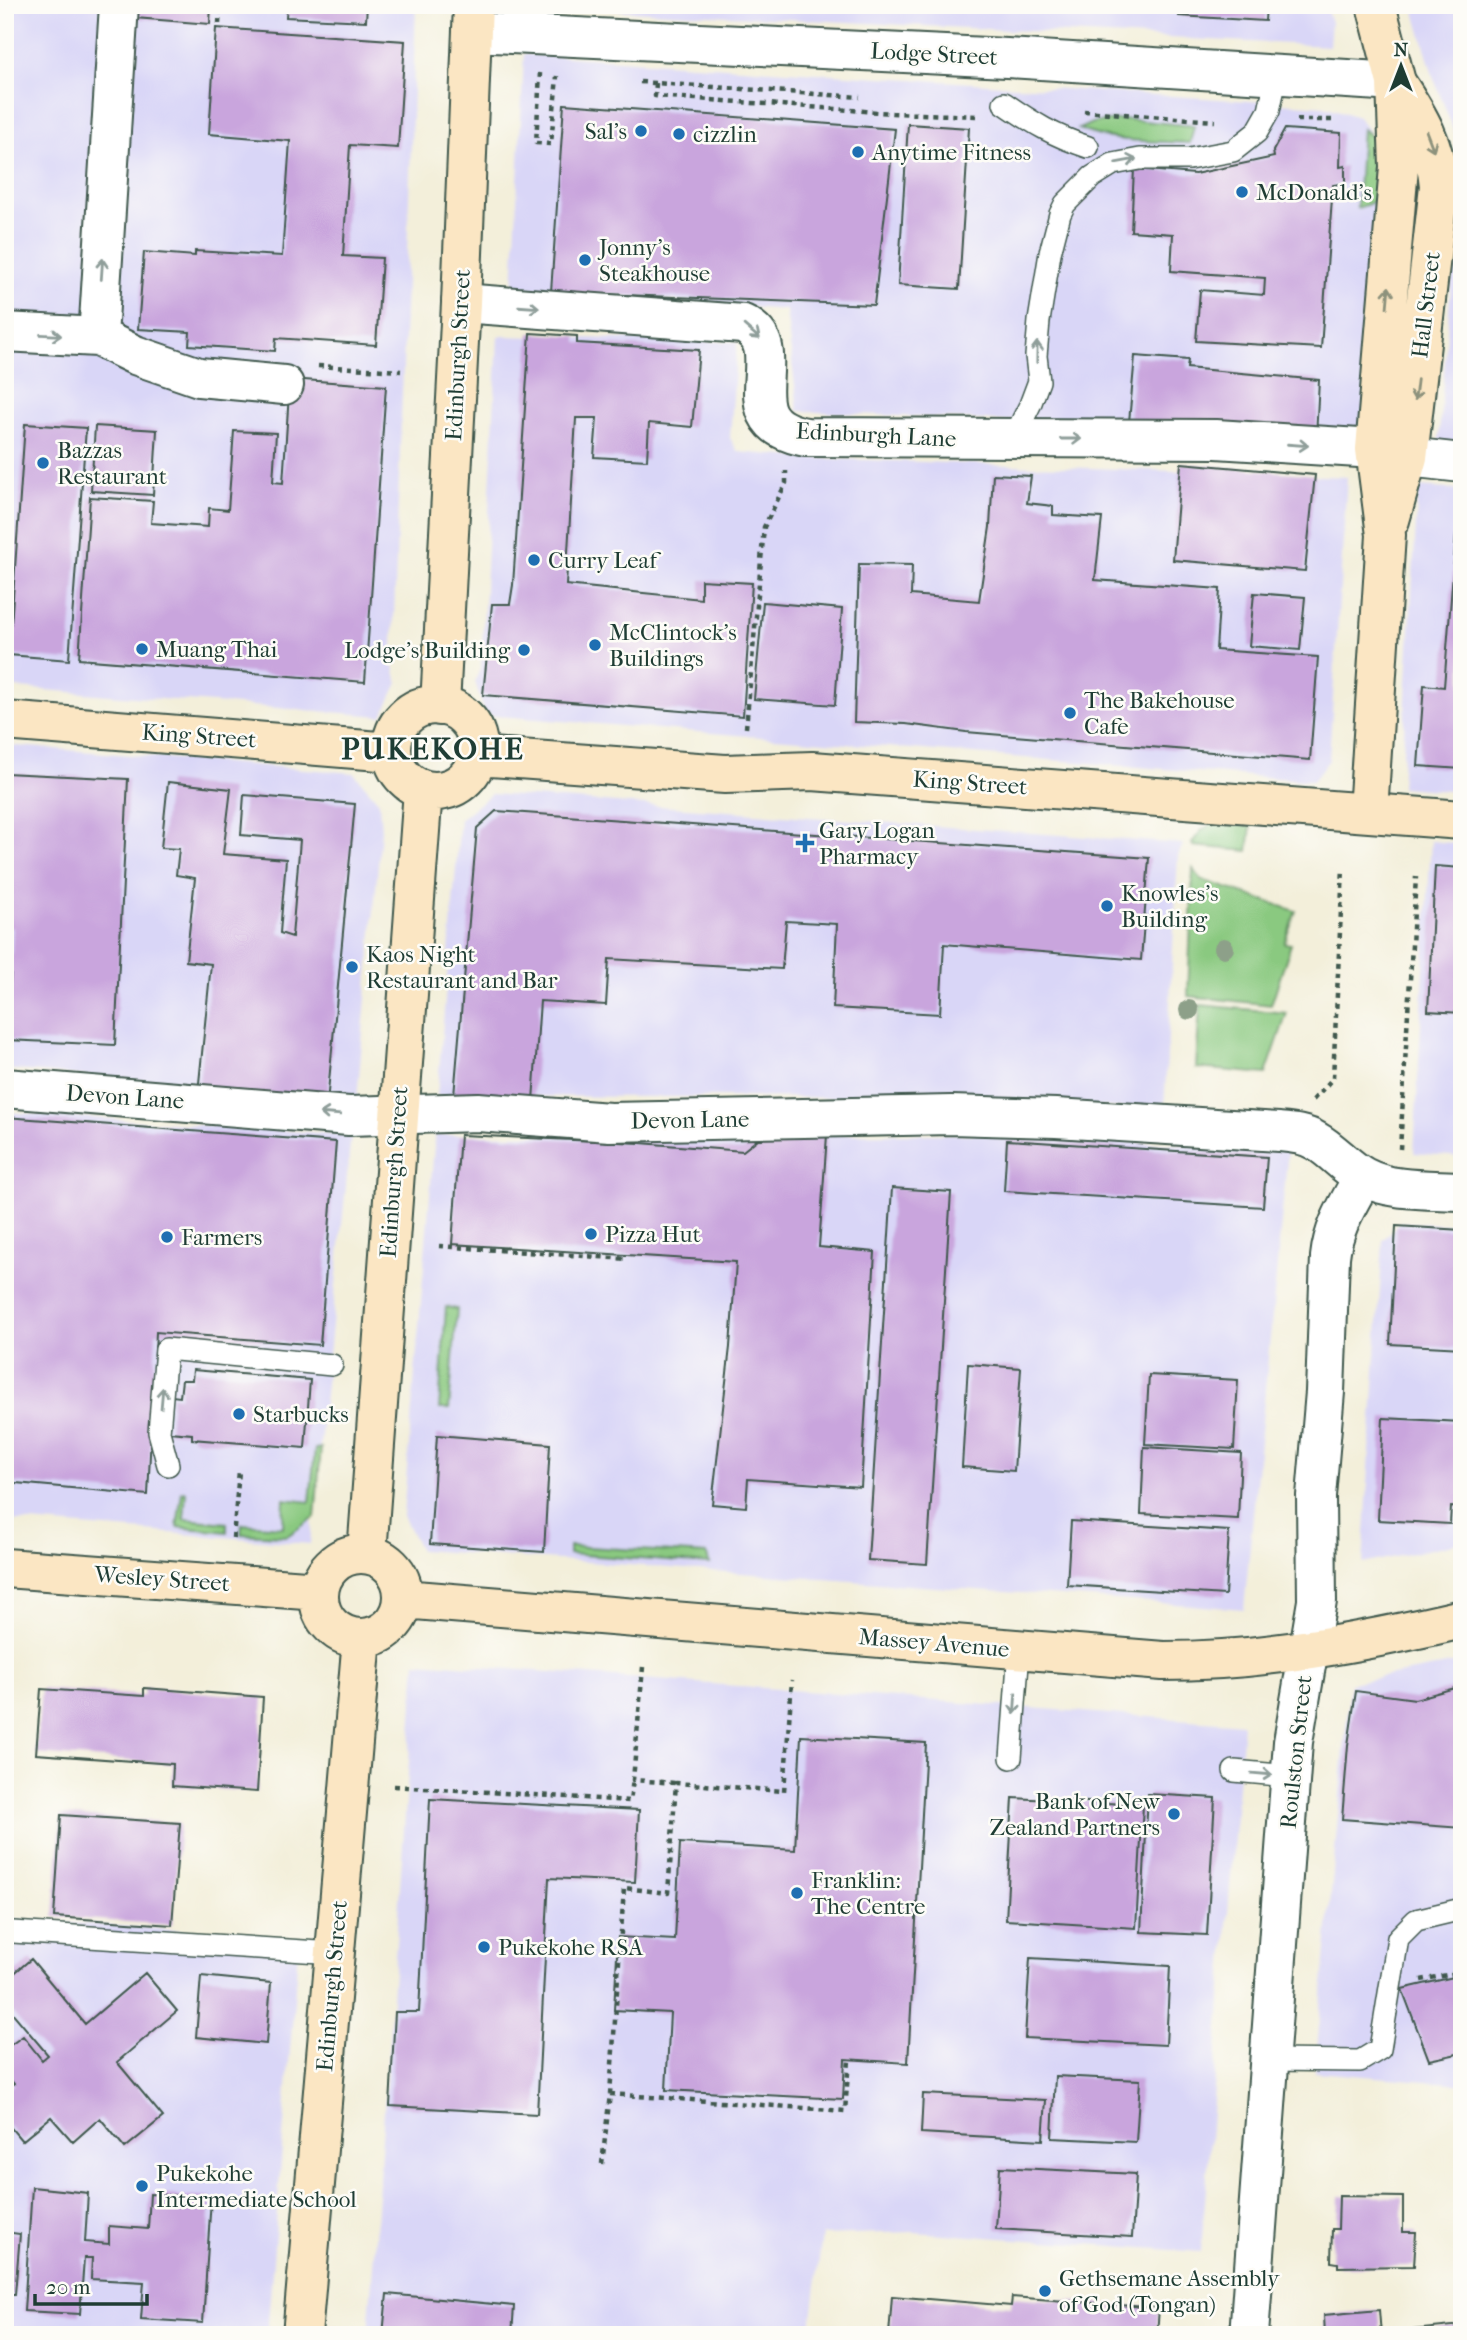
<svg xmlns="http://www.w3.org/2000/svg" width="1467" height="2340" font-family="'IM FELL French Canon',serif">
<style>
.built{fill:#d9d6f7}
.green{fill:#8ac980;stroke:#54835a;stroke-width:2}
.building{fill:#c9a5dd}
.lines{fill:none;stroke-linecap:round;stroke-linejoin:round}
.lane-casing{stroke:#3f584d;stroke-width:24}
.street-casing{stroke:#3f584d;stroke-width:42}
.secondary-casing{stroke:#3f584d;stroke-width:42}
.path{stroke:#3f584d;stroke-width:4.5;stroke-dasharray:5 5;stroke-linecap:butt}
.lane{stroke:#fff;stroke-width:21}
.street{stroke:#fff;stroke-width:38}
.secondary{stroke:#fbe6c3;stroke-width:38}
.tree{fill:#8da089}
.oneway{stroke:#8d927c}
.oneway2{stroke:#8f9e9a}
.poi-dot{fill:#1f6fb2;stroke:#fdfcf7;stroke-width:2.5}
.labels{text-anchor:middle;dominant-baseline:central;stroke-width:5;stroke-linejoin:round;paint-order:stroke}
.street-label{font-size:23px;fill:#1f3d34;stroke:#fdfcf7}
.poi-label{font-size:23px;fill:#1f3d34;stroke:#fdfcf7;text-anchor:start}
.district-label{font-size:30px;font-weight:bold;letter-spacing:2px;fill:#1f3d34;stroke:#fdfcf7}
</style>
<rect width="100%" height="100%" fill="#fdfcf7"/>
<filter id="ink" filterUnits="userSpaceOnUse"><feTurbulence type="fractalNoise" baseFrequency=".0143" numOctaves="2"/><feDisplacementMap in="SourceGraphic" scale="14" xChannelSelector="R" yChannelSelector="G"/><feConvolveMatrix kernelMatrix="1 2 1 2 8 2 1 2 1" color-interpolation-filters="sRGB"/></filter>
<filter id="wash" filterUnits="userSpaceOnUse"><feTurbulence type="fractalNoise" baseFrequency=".00686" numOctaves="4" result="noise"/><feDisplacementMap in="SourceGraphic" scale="28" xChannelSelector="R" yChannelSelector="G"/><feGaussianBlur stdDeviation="1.57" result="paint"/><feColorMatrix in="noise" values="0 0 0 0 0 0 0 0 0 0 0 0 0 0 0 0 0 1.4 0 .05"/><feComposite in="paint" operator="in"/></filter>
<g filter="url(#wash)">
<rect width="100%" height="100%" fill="#f3efda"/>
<path class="built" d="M5 5H416L393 644V662L398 683 382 716 5 687Z
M510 5H1325L1331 22 1329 46Z
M1413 5H1462V451L1438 449 1454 247 1458 142 1433 76Z
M524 54 1324 106 1358 117 1378 144 1384 173 1362 439 798 411 786 310 513 287Z
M498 336 737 342 730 438 738 452 809 458 1347 477 1329 760 1313 781 485 715 475 681 481 667Z
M1418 487 1462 490V792L1401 787Z
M5 745 354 773 379 802 381 831 357 1099 5 1069Z
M491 794 1183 844 1178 856 1164 1110 953 1098 437 1096 460 819Z
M1431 841 1462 844V1157L1414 1153Z
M5 1112 351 1135 310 1544 5 1520Z
M977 1134 1288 1150 1244 1609 420 1550 403 1516 435 1135Z
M1399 1222 1462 1225V1542L1363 1564 1383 1240Z
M416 1662 1243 1724 1201 2252 913 2232 822 2235 810 2335H368Z
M1462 1662V2084L1315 2072 1350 1683Z
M5 1918 299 1939 267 2335H5Z"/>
<path class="green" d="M1123 119 1194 126 1190 143C1157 141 1109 143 1079 129L1092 123Z
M1362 129C1380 138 1392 183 1377 199 1372 204 1363 206 1357 208Z
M1212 823 1251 826 1248 851 1193 846 1192 843 1201 831Z
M1193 869 1202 880 1296 911 1284 943 1291 944 1271 1005 1188 996Z
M1200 1005 1287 1013 1266 1074 1196 1068Z
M446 1307 457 1309 449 1409H439Z
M321 1448 315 1517 287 1536 241 1534 242 1524 283 1527 284 1499 310 1502 315 1449Z
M184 1491 186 1492 184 1519 227 1523V1532L177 1527 182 1492Z
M569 1546 707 1554 709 1564 569 1554Z"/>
<g id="blocks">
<path class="building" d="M136 5H211L210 24 135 18Z
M287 5H367L366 21 286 17Z
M1180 5H1266L1265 21 1179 16Z
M216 28 405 41 398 148 350 145 343 256 382 258 376 345 276 338 275 351 189 345 190 332 138 329 144 252 195 256V251L282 256 290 141 209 134Z
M564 104 895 129 874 305 551 292Z
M908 124 969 128 959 289 898 285Z
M1285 129 1341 133 1340 167 1345 166V183L1333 185 1321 348 1196 341 1200 290 1264 295 1265 278 1171 271 1173 234 1131 231 1134 169 1195 174 1274 157 1273 151Z
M530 333 577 336V343L699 350 692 427 649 423 647 460 594 457 597 418H576L566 585 701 599V580L752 583 743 716 483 695 492 604H510L513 585Z
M1135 356 1188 360 1187 368 1319 380 1316 437 1129 422Z
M290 379 386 386 365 682 79 659 90 497 153 501 151 523 208 527 209 508 228 510 234 431 276 433 273 482 283 483Z
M25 424 86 428 69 660 9 655Z
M95 426 157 430 153 495 91 491Z
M1181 463 1315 475 1305 571 1173 560Z
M993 474 1031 476 1027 503 1053 506V515L1102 518 1095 580 1220 589 1216 650 1318 657 1310 760 966 732 906 724 854 722 859 564 912 565 911 595 979 601 990 527Z
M1460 483H1462V769L1418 766 1424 685 1444 687Z
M1254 593 1305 597 1300 650 1249 646Z
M763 602 842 609 835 705 754 699Z
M5 773 128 779 115 1045 7 1040 13 928 5 927Z
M168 782 231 789 223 854 286 859 280 933 292 937 300 840 241 835 244 795 355 804 327 1103 198 1093 211 964 186 961 195 878 176 875 179 849 161 848Z
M496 811 1149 858 1141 960 944 944 940 1014 833 1008 837 924 786 921 782 969 609 959 606 1005 540 1001 533 1101 454 1096 477 828Z
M1435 866 1462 868V1013L1428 1011Z
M5 1117 336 1142 320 1345 156 1332 148 1495 5 1482Z
M460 1135 640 1143 743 1151 763 1135H827L819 1247 875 1252 861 1487 748 1479 746 1507 712 1504 730 1347 736 1262 452 1244Z
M1007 1140 1267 1157 1263 1207 1004 1191Z
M892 1188 951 1192 927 1564 868 1560Z
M1396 1226 1462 1230V1348L1390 1344Z
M968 1364 1021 1368 1014 1471 962 1467Z
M193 1370 310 1380 305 1448 192 1439V1434L169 1432 172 1396 180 1397 182 1380H192Z
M1149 1375 1238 1380 1234 1449 1145 1444Z
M1383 1418 1462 1422V1508L1451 1507 1450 1524 1378 1520Z
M437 1435 550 1444 544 1552 430 1544Z
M1144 1447 1241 1453 1238 1519 1141 1514Z
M1071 1521 1229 1531 1225 1595 1067 1585Z
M1462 1686V1828L1342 1819 1348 1745 1356 1691 1415 1699Z
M144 1688 263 1697 257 1792 172 1786 173 1764 36 1754 41 1689 144 1696Z
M801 1736 926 1743 908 2063 845 2059 843 2099 666 2090 670 2013 614 2010 618 1937 675 1940 680 1843 795 1850Z
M1148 1794 1215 1798 1207 1935 1141 1932Z
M1013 1798 1143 1805 1136 1928 1006 1920Z
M430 1799 639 1810 635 1882 549 1878 537 2114 390 2106 395 2012H419Z
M61 1815 180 1823 172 1925 54 1917Z
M1030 1958 1170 1966 1166 2045 1025 2038Z
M31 1959 85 2024 145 1973 177 2011 117 2062 163 2117 125 2148 100 2118 73 2142 51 2117 22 2141 5 2121V2091L14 2084 5 2073V2049L23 2036 42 2060 48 2055 5 2004V1981Z
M1462 1975V2053L1429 2060 1402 1989Z
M201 1976 271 1983 266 2044 196 2037Z
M1055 2076 1140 2080 1136 2142 1052 2138Z
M923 2094 1046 2100 1043 2140 921 2133Z
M1000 2167 1136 2174 1132 2237 996 2229Z
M32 2187 88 2193 85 2242 109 2244V2226L148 2229 150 2194 211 2198 203 2323 141 2319 144 2282 91 2279 92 2258H84L80 2314 24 2311Z
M1339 2196 1403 2197V2232H1416L1414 2266 1338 2267V2263L1331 2262 1332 2229H1338Z
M5 2232 20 2234 15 2294H5Z
M387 2294 514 2306 512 2335H383Z
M892 2296 1011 2306 1012 2297 1159 2308 1157 2335H889Z
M1379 2310 1381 2335H1325L1324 2315Z
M1462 2325V2335H1383V2333Z"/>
</g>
</g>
<g filter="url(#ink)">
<use href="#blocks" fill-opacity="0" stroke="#3f584d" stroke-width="2"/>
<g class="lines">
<defs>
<path id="lane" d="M1004 103C1033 123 1054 136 1088 147
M1013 439 1030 405 1039 381 1036 356 1039 321 1050 253 1060 214 1065 204 1092 177 1113 164 1140 159H1189L1233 151 1257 132 1269 111 1277 74
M168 1465 159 1432 166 1349 332 1365
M1011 1758 1019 1650
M1234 1771 1290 1776
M13 1932 335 1953
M1270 2060 1360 2061 1380 2049 1398 1938 1416 1920 1462 1909"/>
<path id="street" d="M472 32 1007 58 1396 82
M461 303 743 324C796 348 723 422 806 437L1216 439 1375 449 1408 457 1462 463
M5 332 98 337 135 355 199 377 284 385
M98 337 119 5
M5 1088 349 1116 478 1112 610 1122 951 1115 1056 1118 1279 1132C1291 1133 1305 1134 1316 1141 1334 1151 1346 1168 1364 1177 1392 1192 1431 1189 1462 1191
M1249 2335 1293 1742 1317 1601 1316 1496 1325 1392 1330 1257C1333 1227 1349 1203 1363 1177"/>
<path id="secondary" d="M1390 520 1408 457 1439 186C1436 146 1419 117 1397 84
M392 748a43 43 0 1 1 86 0a43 43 0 1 1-86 0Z
M440 706 461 303 473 5
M5 721 392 752
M477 756 725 774 812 771 1462 820
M1368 812 1386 535 1375 449 1399 167 1396 82 1376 5
M319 1596a42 42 0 1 1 84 0a42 42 0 1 1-84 0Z
M367 1554 423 790
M5 1568 319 1591
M403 1599 1163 1661C1264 1661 1364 1642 1462 1619
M302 2335 362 1638"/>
</defs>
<use href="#lane" class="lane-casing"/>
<use href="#street" class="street-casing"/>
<use href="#secondary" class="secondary-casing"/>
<path class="path" d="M219 24 220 5
M540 73 536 143 551 144 557 76
M640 82 860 97
M656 83 655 96 892 113 979 116
M1084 111 1215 121
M1297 120H1335
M318 366 401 371
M746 728 764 527 786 483V471
M1313 1100 1333 1078 1343 868
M1400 1149 1416 877
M439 1246 628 1259
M233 1538 239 1471
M643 1667 633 1780 676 1783
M394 1786 630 1801 633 1780
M1421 1980 1462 1972
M610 2094 845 2111 849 2060
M602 2164 610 2094 624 1888 668 1893 676 1783 784 1791 792 1680"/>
<use href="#lane" class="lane"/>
<use href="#street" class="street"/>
<use href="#secondary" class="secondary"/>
</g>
<g class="tree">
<circle cx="1224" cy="948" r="10"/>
<circle cx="1189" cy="1010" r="10"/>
</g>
<defs><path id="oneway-shaft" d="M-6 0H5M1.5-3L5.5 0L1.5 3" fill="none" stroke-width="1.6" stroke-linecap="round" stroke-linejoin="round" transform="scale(1.75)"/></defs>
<g class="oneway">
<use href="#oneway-shaft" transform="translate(1430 141) rotate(69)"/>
<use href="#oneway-shaft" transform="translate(1388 297) rotate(-85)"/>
<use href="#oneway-shaft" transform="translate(1416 390) rotate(97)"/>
</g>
<g class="oneway2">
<use href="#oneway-shaft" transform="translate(1126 161) rotate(-10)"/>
<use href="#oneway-shaft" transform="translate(102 269) rotate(-86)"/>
<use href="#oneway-shaft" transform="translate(529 307) rotate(4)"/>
<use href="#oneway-shaft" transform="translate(752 332) rotate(41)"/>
<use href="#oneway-shaft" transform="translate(51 335) rotate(3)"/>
<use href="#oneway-shaft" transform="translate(1037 352) rotate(-89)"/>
<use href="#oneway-shaft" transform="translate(1071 439)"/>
<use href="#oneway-shaft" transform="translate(1298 445) rotate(4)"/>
<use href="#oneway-shaft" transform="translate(330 1114) rotate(-175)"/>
<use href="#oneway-shaft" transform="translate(162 1398) rotate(-85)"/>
<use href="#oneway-shaft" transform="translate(1015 1704) rotate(94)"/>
<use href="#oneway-shaft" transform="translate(1262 1774) rotate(5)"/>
</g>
</g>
<g class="poi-dot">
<circle cx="641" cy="131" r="7"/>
<circle cx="679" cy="134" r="7"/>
<circle cx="858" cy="152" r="7"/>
<circle cx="1242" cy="192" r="7"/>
<circle cx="585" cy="260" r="7"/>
<circle cx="43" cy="463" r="7"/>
<circle cx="534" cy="560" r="7"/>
<circle cx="595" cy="645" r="7"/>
<circle cx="142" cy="649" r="7"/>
<circle cx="524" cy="650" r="7"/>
<circle cx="1070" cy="713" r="7"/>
<path d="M801.5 832.5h7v7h7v7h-7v7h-7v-7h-7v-7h7z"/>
<circle cx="1107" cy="906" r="7"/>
<circle cx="352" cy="967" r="7"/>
<circle cx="591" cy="1234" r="7"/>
<circle cx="167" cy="1237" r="7"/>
<circle cx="239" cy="1414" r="7"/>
<circle cx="1174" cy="1814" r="7"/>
<circle cx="797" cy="1893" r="7"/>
<circle cx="484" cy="1947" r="7"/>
<circle cx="142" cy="2186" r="7"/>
<circle cx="1045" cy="2291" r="7"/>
</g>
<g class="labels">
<g class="street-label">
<text transform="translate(934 54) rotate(3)">Lodge Street</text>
<text transform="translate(1426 305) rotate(-83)">Hall Street</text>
<text transform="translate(458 355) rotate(-87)">Edinburgh Street</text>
<text transform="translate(876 435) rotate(3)">Edinburgh Lane</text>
<text transform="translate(199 736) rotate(4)">King Street</text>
<text transform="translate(970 783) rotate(4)">King Street</text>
<text transform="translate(125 1097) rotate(4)">Devon Lane</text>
<text transform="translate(690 1120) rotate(-1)">Devon Lane</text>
<text transform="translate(394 1172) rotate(-86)">Edinburgh Street</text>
<text transform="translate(162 1579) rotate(4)">Wesley Street</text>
<text transform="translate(934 1643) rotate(5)">Massey Avenue</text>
<text transform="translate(1296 1752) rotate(-84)">Roulston Street</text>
<text transform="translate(332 1986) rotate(-85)">Edinburgh Street</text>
</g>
<g class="poi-label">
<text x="627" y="131" text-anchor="end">Sal's</text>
<text x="693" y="134">cizzlin</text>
<text x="872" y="152">Anytime Fitness</text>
<text x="1256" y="192">McDonald's</text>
<text x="599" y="247">Jonny's<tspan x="599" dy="26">Steakhouse</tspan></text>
<text x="57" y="450">Bazzas<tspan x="57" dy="26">Restaurant</tspan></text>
<text x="548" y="560">Curry Leaf</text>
<text x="609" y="632">McClintock’s<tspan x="609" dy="26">Buildings</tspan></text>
<text x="156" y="649">Muang Thai</text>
<text x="510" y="650" text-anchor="end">Lodge's Building</text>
<text x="1084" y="700">The Bakehouse<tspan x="1084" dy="26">Cafe</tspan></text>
<text x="819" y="830">Gary Logan<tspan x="819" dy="26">Pharmacy</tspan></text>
<text x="1121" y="893">Knowles's<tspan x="1121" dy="26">Building</tspan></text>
<text x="366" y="954">Kaos Night<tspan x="366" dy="26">Restaurant and Bar</tspan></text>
<text x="605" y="1234">Pizza Hut</text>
<text x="181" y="1237">Farmers</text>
<text x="253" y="1414">Starbucks</text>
<text x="1160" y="1801" text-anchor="end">Bank of New<tspan x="1160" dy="26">Zealand Partners</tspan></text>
<text x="811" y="1880">Franklin:<tspan x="811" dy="26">The Centre</tspan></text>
<text x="498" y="1947">Pukekohe RSA</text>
<text x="156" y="2173">Pukekohe<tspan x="156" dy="26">Intermediate School</tspan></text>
<text x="1059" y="2278">Gethsemane Assembly<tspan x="1059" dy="26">of God (Tongan)</tspan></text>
</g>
<g class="district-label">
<text x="433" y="749">PUKEKOHE</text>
</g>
</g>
<rect width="1467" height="2340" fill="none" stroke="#fdfcf7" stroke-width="28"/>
<g transform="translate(1401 66)" stroke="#fdfcf7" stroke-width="5" paint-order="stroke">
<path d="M0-5L12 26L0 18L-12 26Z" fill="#1f3d34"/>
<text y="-10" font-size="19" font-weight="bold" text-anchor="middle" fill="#1f3d34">N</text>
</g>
<path d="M35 2294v10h112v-10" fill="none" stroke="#1f3d34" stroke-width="3.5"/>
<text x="46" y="2294" font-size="21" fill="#1f3d34" stroke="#fdfcf7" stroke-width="5" paint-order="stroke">20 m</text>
</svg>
